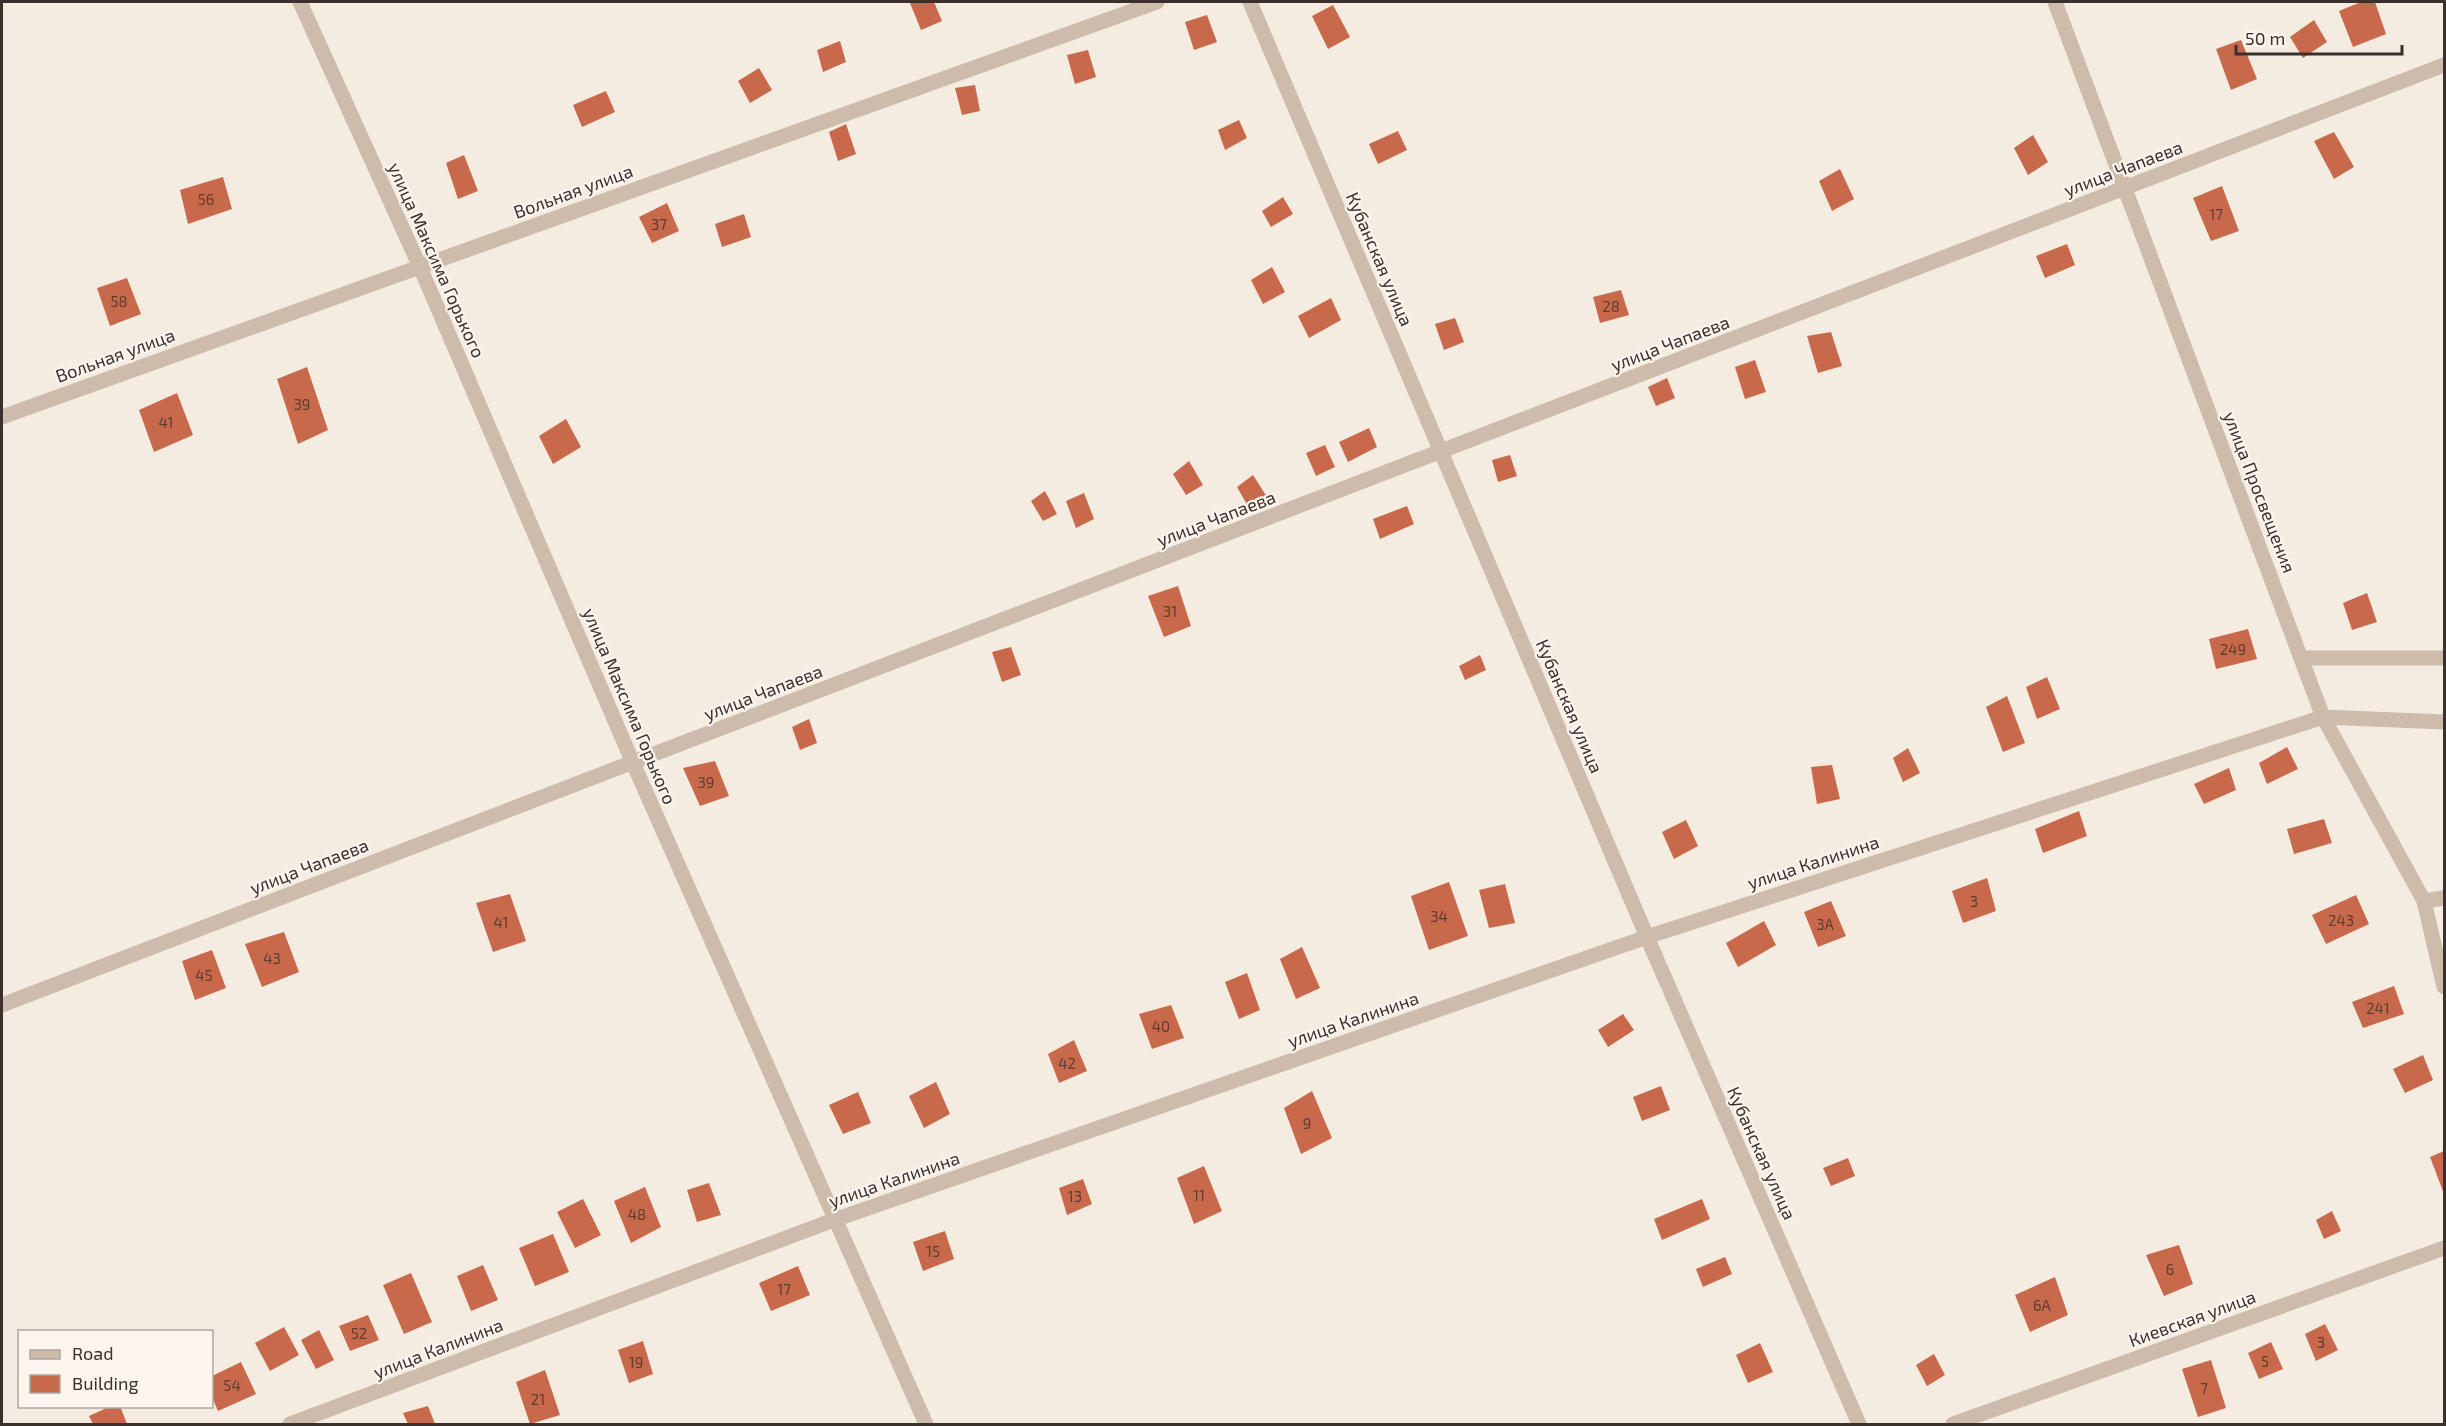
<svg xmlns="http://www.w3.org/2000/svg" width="2446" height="1426" font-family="'Exo 2',sans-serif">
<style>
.building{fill:#c8694b}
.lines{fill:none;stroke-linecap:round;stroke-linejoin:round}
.minor{stroke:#cdbbac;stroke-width:15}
.labels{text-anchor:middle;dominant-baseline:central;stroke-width:4.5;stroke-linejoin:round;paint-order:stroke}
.number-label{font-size:15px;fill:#5e3e33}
.street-label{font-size:18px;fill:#3b302b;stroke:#fbf5ee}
</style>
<rect width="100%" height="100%" fill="#f4ebe1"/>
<path class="building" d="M914 2H934L942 21 921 30 910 3Z
M2361 2H2375L2386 34 2353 47 2339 11Z
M1333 5 1350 37 1328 49 1312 16Z
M1207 15 1217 42 1194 50 1185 22Z
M2314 20 2327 42 2303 58 2290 37Z
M2241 40 2257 79 2231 90 2216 49Z
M840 41 846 62 823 72 817 50Z
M1088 50 1096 77 1075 84 1067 55Z
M759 68 772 90 750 103 738 81Z
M975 85 980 111 962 115 955 88Z
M606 91 615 112 582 127 573 105Z
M1239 120 1247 138 1225 150 1218 130Z
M846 124 856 154 838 161 829 132Z
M1398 131 1407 150 1378 164 1369 144Z
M2334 132 2354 167 2334 179 2314 141Z
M2033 135 2048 162 2028 175 2014 148Z
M464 155 478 191 458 199 446 163Z
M1840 169 1854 199 1832 211 1819 181Z
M223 177 232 209 188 224 180 190Z
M2222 186 2239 231 2211 241 2193 198Z
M1283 197 1293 214 1271 227 1262 211Z
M667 203 679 231 652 243 639 217Z
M744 214 751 237 722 247 715 224Z
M2067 244 2075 265 2045 278 2036 256Z
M1272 267 1285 292 1263 304 1251 280Z
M127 278 141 314 110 326 97 288Z
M1621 290 1629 315 1600 323 1593 297Z
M1331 298 1341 320 1309 338 1298 316Z
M1455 318 1464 342 1444 350 1435 324Z
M1831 332 1842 366 1818 373 1807 336Z
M1755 360 1766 392 1745 399 1735 367Z
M307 367 328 430 298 444 277 379Z
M1667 378 1675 398 1656 406 1648 387Z
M177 393 193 435 154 452 139 410Z
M566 419 581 447 553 464 539 436Z
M1369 428 1377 447 1348 462 1339 442Z
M1325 445 1335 467 1316 476 1306 453Z
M1510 455 1517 476 1498 482 1492 460Z
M1189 461 1203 485 1186 495 1173 474Z
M1253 475 1267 497 1249 508 1237 487Z
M1045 491 1057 514 1043 521 1031 501Z
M1084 493 1094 519 1076 528 1066 501Z
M1407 506 1414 524 1380 539 1373 519Z
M1178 586 1191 626 1164 637 1148 596Z
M2367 593 2377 622 2352 630 2343 603Z
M2248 629 2257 659 2216 669 2209 639Z
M1011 647 1021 675 1002 682 992 652Z
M1480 655 1486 670 1465 680 1459 666Z
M2047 677 2060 709 2037 719 2026 687Z
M2007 696 2025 743 2003 752 1986 707Z
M809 719 817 743 800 750 792 727Z
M2287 747 2298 769 2267 784 2259 763Z
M1908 748 1920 773 1903 782 1893 758Z
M715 761 729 796 700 806 683 768Z
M1832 765 1840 799 1817 804 1811 767Z
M2229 768 2236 790 2204 804 2194 784Z
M2079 811 2087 836 2043 853 2035 829Z
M2324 819 2332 843 2294 854 2287 829Z
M1686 820 1698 846 1674 859 1662 832Z
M1987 878 1996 911 1963 923 1952 891Z
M1449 882 1468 936 1429 950 1411 896Z
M1505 884 1515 923 1489 928 1479 890Z
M510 894 526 941 493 952 476 903Z
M2356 895 2369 924 2326 944 2312 915Z
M1831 901 1846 936 1818 947 1804 912Z
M1764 921 1776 945 1738 967 1726 943Z
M284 932 299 972 262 987 245 944Z
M1302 947 1320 988 1296 999 1280 959Z
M212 950 226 988 195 1000 182 961Z
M1247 973 1260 1010 1239 1019 1225 982Z
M2394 986 2404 1014 2363 1028 2352 1002Z
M1171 1005 1184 1038 1152 1049 1139 1014Z
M1623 1014 1634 1030 1608 1047 1598 1030Z
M1074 1040 1087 1071 1059 1083 1048 1054Z
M2423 1055 2433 1080 2405 1093 2393 1069Z
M936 1082 950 1114 924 1128 909 1096Z
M1661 1086 1670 1110 1642 1121 1633 1097Z
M1312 1091 1332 1138 1301 1154 1284 1108Z
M858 1092 871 1123 843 1134 829 1105Z
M2444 1151V1194L2430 1157Z
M1848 1158 1855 1176 1831 1186 1823 1168Z
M1204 1166 1222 1211 1194 1224 1177 1178Z
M1083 1179 1092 1204 1067 1215 1059 1188Z
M709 1183 721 1215 697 1222 687 1190Z
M645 1187 661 1227 631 1243 614 1201Z
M583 1199 601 1235 575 1248 557 1212Z
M1702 1199 1710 1219 1662 1240 1654 1219Z
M2332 1211 2341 1231 2324 1239 2316 1220Z
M945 1231 954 1259 923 1271 913 1242Z
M553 1234 569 1272 535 1286 519 1248Z
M2179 1245 2193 1284 2164 1296 2146 1255Z
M1725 1257 1732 1274 1703 1287 1696 1269Z
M483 1265 498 1300 471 1311 457 1276Z
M798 1266 810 1295 771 1311 759 1283Z
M411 1273 432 1322 404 1334 383 1285Z
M2055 1277 2068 1315 2030 1332 2015 1295Z
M368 1315 379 1340 350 1351 339 1326Z
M2325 1324 2338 1350 2316 1361 2305 1334Z
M284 1327 299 1355 270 1371 255 1343Z
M319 1330 334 1360 316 1369 301 1340Z
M643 1341 653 1374 629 1383 618 1350Z
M2271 1342 2283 1369 2259 1379 2248 1353Z
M1760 1343 1773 1372 1748 1383 1736 1355Z
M1934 1354 1945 1375 1927 1386 1916 1365Z
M2211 1360 2226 1408 2198 1417 2182 1369Z
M241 1362 256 1394 218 1411 212 1397V1376Z
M545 1370 560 1415 530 1424 516 1382Z
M111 1406H120L127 1424H93L89 1416Z
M428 1406 435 1424H408L403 1413Z"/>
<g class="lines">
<path class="minor" d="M300 2 420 267 633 763 926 1424
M1250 2 1647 937 1859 1424
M2055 2 2323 717 2424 901 2444 987
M2 417 1157 2
M2302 658H2444
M2424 901 2444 898
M2 1005 2444 65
M290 1424 834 1220 1647 937 2323 717 2444 722
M1953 1424 2444 1248"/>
</g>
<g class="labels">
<g class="number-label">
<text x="206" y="199">56</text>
<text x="2216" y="214">17</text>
<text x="659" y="224">37</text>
<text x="119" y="301">58</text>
<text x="1611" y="306">28</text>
<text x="302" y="404">39</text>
<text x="166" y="422">41</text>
<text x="1170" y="611">31</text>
<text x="2233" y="649">249</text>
<text x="706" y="782">39</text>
<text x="1974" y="901">3</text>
<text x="1439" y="916">34</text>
<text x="2341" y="920">243</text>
<text x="501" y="922">41</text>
<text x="1825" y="924">3А</text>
<text x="272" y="958">43</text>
<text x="204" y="975">45</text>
<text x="2378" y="1008">241</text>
<text x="1161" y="1026">40</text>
<text x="1067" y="1063">42</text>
<text x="1307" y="1123">9</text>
<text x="1199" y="1195">11</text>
<text x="1075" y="1196">13</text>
<text x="637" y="1214">48</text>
<text x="933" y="1251">15</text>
<text x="2170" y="1269">6</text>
<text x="784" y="1289">17</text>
<text x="2042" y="1305">6А</text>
<text x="359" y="1333">52</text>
<text x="2321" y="1342">3</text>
<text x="2265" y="1361">5</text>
<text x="636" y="1362">19</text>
<text x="232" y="1385">54</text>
<text x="2204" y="1388">7</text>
<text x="538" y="1399">21</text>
</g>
<g class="street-label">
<text transform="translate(2123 168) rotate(-21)">улица Чапаева</text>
<text transform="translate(573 191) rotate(-20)">Вольная улица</text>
<text transform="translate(1380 259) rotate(67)">Кубанская улица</text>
<text transform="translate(437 260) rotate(66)">улица Максима Горького</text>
<text transform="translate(1670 343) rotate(-21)">улица Чапаева</text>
<text transform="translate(115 355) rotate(-20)">Вольная улица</text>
<text transform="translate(2260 492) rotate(69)">улица Просвещения</text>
<text transform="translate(1216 518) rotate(-21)">улица Чапаева</text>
<text transform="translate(763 692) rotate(-21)">улица Чапаева</text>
<text transform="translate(630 706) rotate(67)">улица Максима Горького</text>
<text transform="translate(1570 706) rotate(67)">Кубанская улица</text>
<text transform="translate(1813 862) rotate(-18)">улица Калинина</text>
<text transform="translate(309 866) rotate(-21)">улица Чапаева</text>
<text transform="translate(1353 1019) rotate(-19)">улица Калинина</text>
<text transform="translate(1762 1153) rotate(66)">Кубанская улица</text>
<text transform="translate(894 1179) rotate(-19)">улица Калинина</text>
<text transform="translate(2192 1318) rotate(-20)">Киевская улица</text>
<text transform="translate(438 1348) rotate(-21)">улица Калинина</text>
</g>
</g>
<rect width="2446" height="1426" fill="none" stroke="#3b302b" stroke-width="6"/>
<rect x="18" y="1330" width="195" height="78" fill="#fbf5ee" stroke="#aea6a0" stroke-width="1.5"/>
<rect x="30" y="1350" width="30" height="9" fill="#cdbbac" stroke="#aea6a0" stroke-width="1.5"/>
<text x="72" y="1360" font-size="18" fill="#3b302b">Road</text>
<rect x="30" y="1375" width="30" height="18" fill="#c8694b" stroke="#aea6a0" stroke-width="1.5"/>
<text x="72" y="1390" font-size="18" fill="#3b302b">Building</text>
<path d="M2236 45v9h166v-9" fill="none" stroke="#3b302b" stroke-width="3"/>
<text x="2245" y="45" font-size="18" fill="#3b302b" stroke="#fbf5ee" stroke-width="4.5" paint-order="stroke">50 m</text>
</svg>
